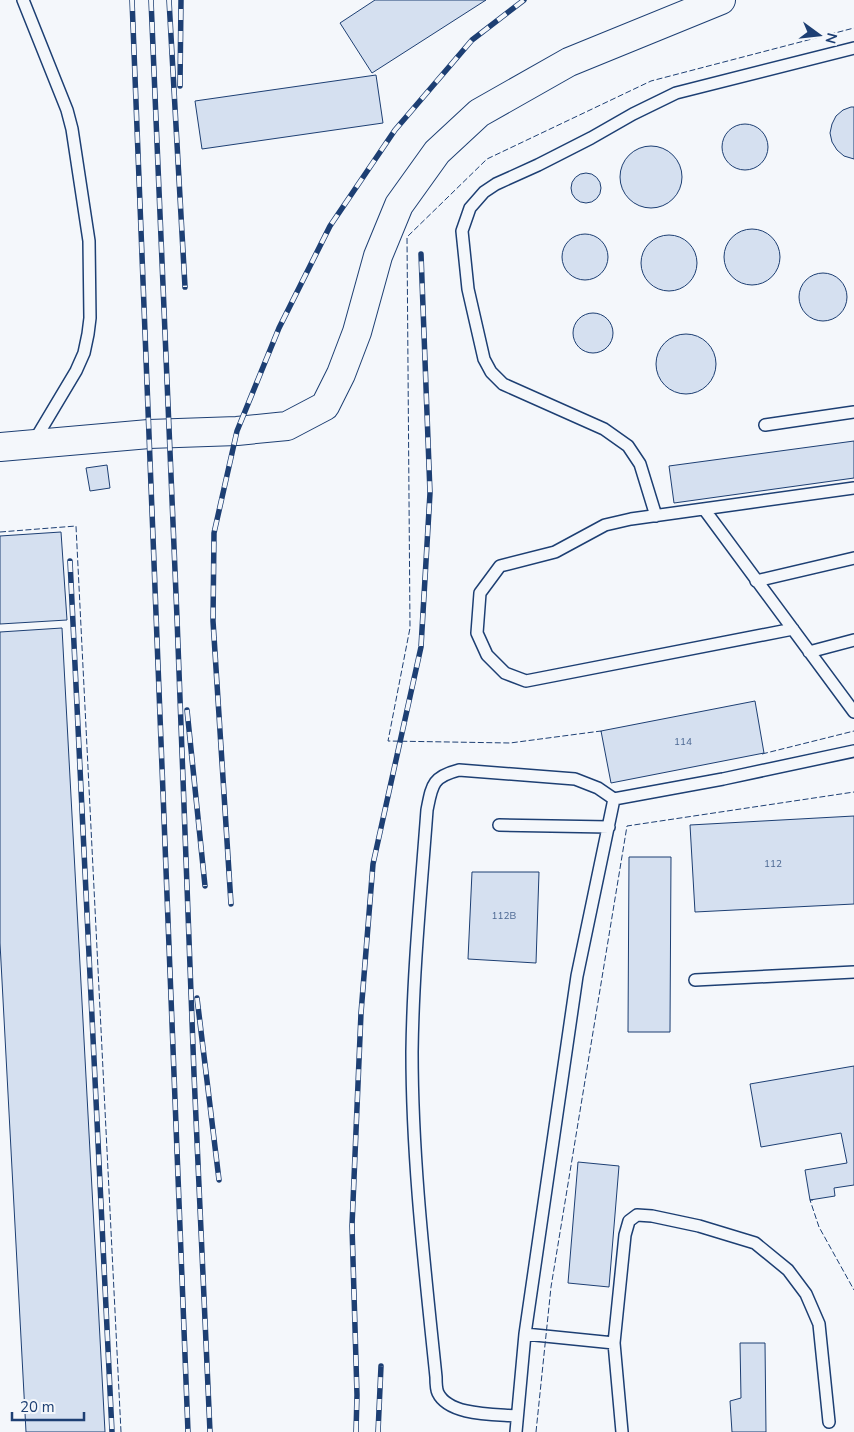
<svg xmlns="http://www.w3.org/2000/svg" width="854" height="1432" font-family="'Nunito Sans',sans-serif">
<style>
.building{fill:#d5e0f0;stroke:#1d3f73}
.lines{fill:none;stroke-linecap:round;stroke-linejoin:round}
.service-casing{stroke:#1d3f73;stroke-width:14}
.secondary-casing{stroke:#1d3f73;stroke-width:30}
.service{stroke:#f4f7fb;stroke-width:11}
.secondary{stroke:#f4f7fb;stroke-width:28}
.rail-casing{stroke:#1d3f73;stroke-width:5.5}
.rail{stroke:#f4f7fb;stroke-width:4;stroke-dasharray:11;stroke-linecap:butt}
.fence{stroke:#1d3f73;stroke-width:1;stroke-dasharray:6 2.5;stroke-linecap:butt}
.labels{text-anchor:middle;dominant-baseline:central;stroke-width:4;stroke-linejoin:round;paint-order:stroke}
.number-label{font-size:10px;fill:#4b6792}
</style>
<rect width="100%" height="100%" fill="#f4f7fb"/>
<path class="building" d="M375 0H486L372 73 340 23Z
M376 75 383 123 202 149 195 101Z
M851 107H854V159L844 156 837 150 832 142 830 133 832 124 836 116 843 110Z
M722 147a23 23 0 1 1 46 0a23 23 0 1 1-46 0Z
M620 177a31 31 0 1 1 62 0a31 31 0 1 1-62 0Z
M571 188a15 15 0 1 1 30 0a15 15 0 1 1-30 0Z
M724 257a28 28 0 1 1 56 0a28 28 0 1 1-56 0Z
M562 257a23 23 0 1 1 46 0a23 23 0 1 1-46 0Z
M641 263a28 28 0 1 1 56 0a28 28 0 1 1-56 0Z
M799 297a24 24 0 1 1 48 0a24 24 0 1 1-48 0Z
M573 333a20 20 0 1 1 40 0a20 20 0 1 1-40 0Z
M656 364a30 30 0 1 1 60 0a30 30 0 1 1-60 0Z
M854 441V478L674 503 669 466Z
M107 465 110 488 90 491 86 468Z
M61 532 67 620 0 624V536Z
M62 628 105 1432H26L0 943V632Z
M755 701 764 753 611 783 601 731Z
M854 816V904L695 912 690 825Z
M629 857H671L670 1032H628Z
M472 872H539L536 963 468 959Z
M854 1066V1185L834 1188 835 1196 810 1200 805 1170 847 1163 841 1133 761 1147 750 1084Z
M578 1162 619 1166 609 1287 568 1283Z
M740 1343H765L766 1432H732L730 1401 741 1398Z"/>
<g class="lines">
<defs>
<path id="service" d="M23 0 67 110 72 129 89 241 90 318 88 334 84 353 76 371 33 443
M765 425 854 412
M704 509 854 712
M656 516 640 464 628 446 604 429 503 384 491 372 484 359 468 289 462 231 470 208 484 192 496 184 538 165 591 138 633 114 676 93 854 48
M756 581 854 558
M793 629 526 681 505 673 487 655 477 633 480 593 500 566 555 552 605 525 631 519 854 488
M809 652 854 640
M499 825 609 827
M695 980 854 972
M525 1334 614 1343
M517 1416C495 1414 449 1416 438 1393 436 1389 436 1382 436 1377 425 1270 412 1161 412 1052 413 972 421 891 427 810 432 785 432 777 459 770L575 779 598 788 614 799 723 779 854 751
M516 1432 525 1334 577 976 614 799
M622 1432 614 1343 625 1235 629 1221 637 1215 652 1216 699 1226 755 1243 788 1270 806 1294 819 1324 829 1422"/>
<path id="secondary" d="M0 447 149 434 237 431 287 426 325 406 341 374 357 332 378 256 399 205 437 152 479 113 569 62 721 0"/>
</defs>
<use href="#service" class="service-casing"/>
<use href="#secondary" class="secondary-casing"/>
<use href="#service" class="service"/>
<use href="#secondary" class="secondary"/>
<defs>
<path id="rail" d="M132 0 188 1432
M151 0 177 618 194 1074 210 1432
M169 0 185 287
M180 86 181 0
M70 561 112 1432
M187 710 205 886
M231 904 213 621 214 533 237 431 279 328 330 226 395 130 472 40 524 0
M197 998 219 1180
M356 1432 357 1395 352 1226 361 1013 373 864 421 647 430 493 421 254
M378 1432 381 1366"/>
</defs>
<use href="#rail" class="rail-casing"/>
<use href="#rail" class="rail"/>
<path class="fence" d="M0 532 76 526 121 1432
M601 732V731L510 743 388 741 410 628 407 237 487 159 651 81 854 28
M762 754 854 731
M813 1200H810L819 1227 854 1290
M536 1432 551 1287 627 826 854 792"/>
</g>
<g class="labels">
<g class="number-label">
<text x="683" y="742">114</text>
<text x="773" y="864">112</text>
<text x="504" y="916">112В</text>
</g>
</g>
<g transform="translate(819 35) rotate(105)" stroke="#f4f7fb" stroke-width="4" paint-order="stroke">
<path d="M0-4L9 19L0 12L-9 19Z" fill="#1d3f73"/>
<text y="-8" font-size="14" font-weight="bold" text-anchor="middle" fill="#1d3f73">N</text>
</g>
<path d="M12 1412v8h72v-8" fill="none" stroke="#1d3f73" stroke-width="2.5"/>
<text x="20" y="1412" font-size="15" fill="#1d3f73" stroke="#f4f7fb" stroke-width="4" paint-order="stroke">20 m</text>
</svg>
